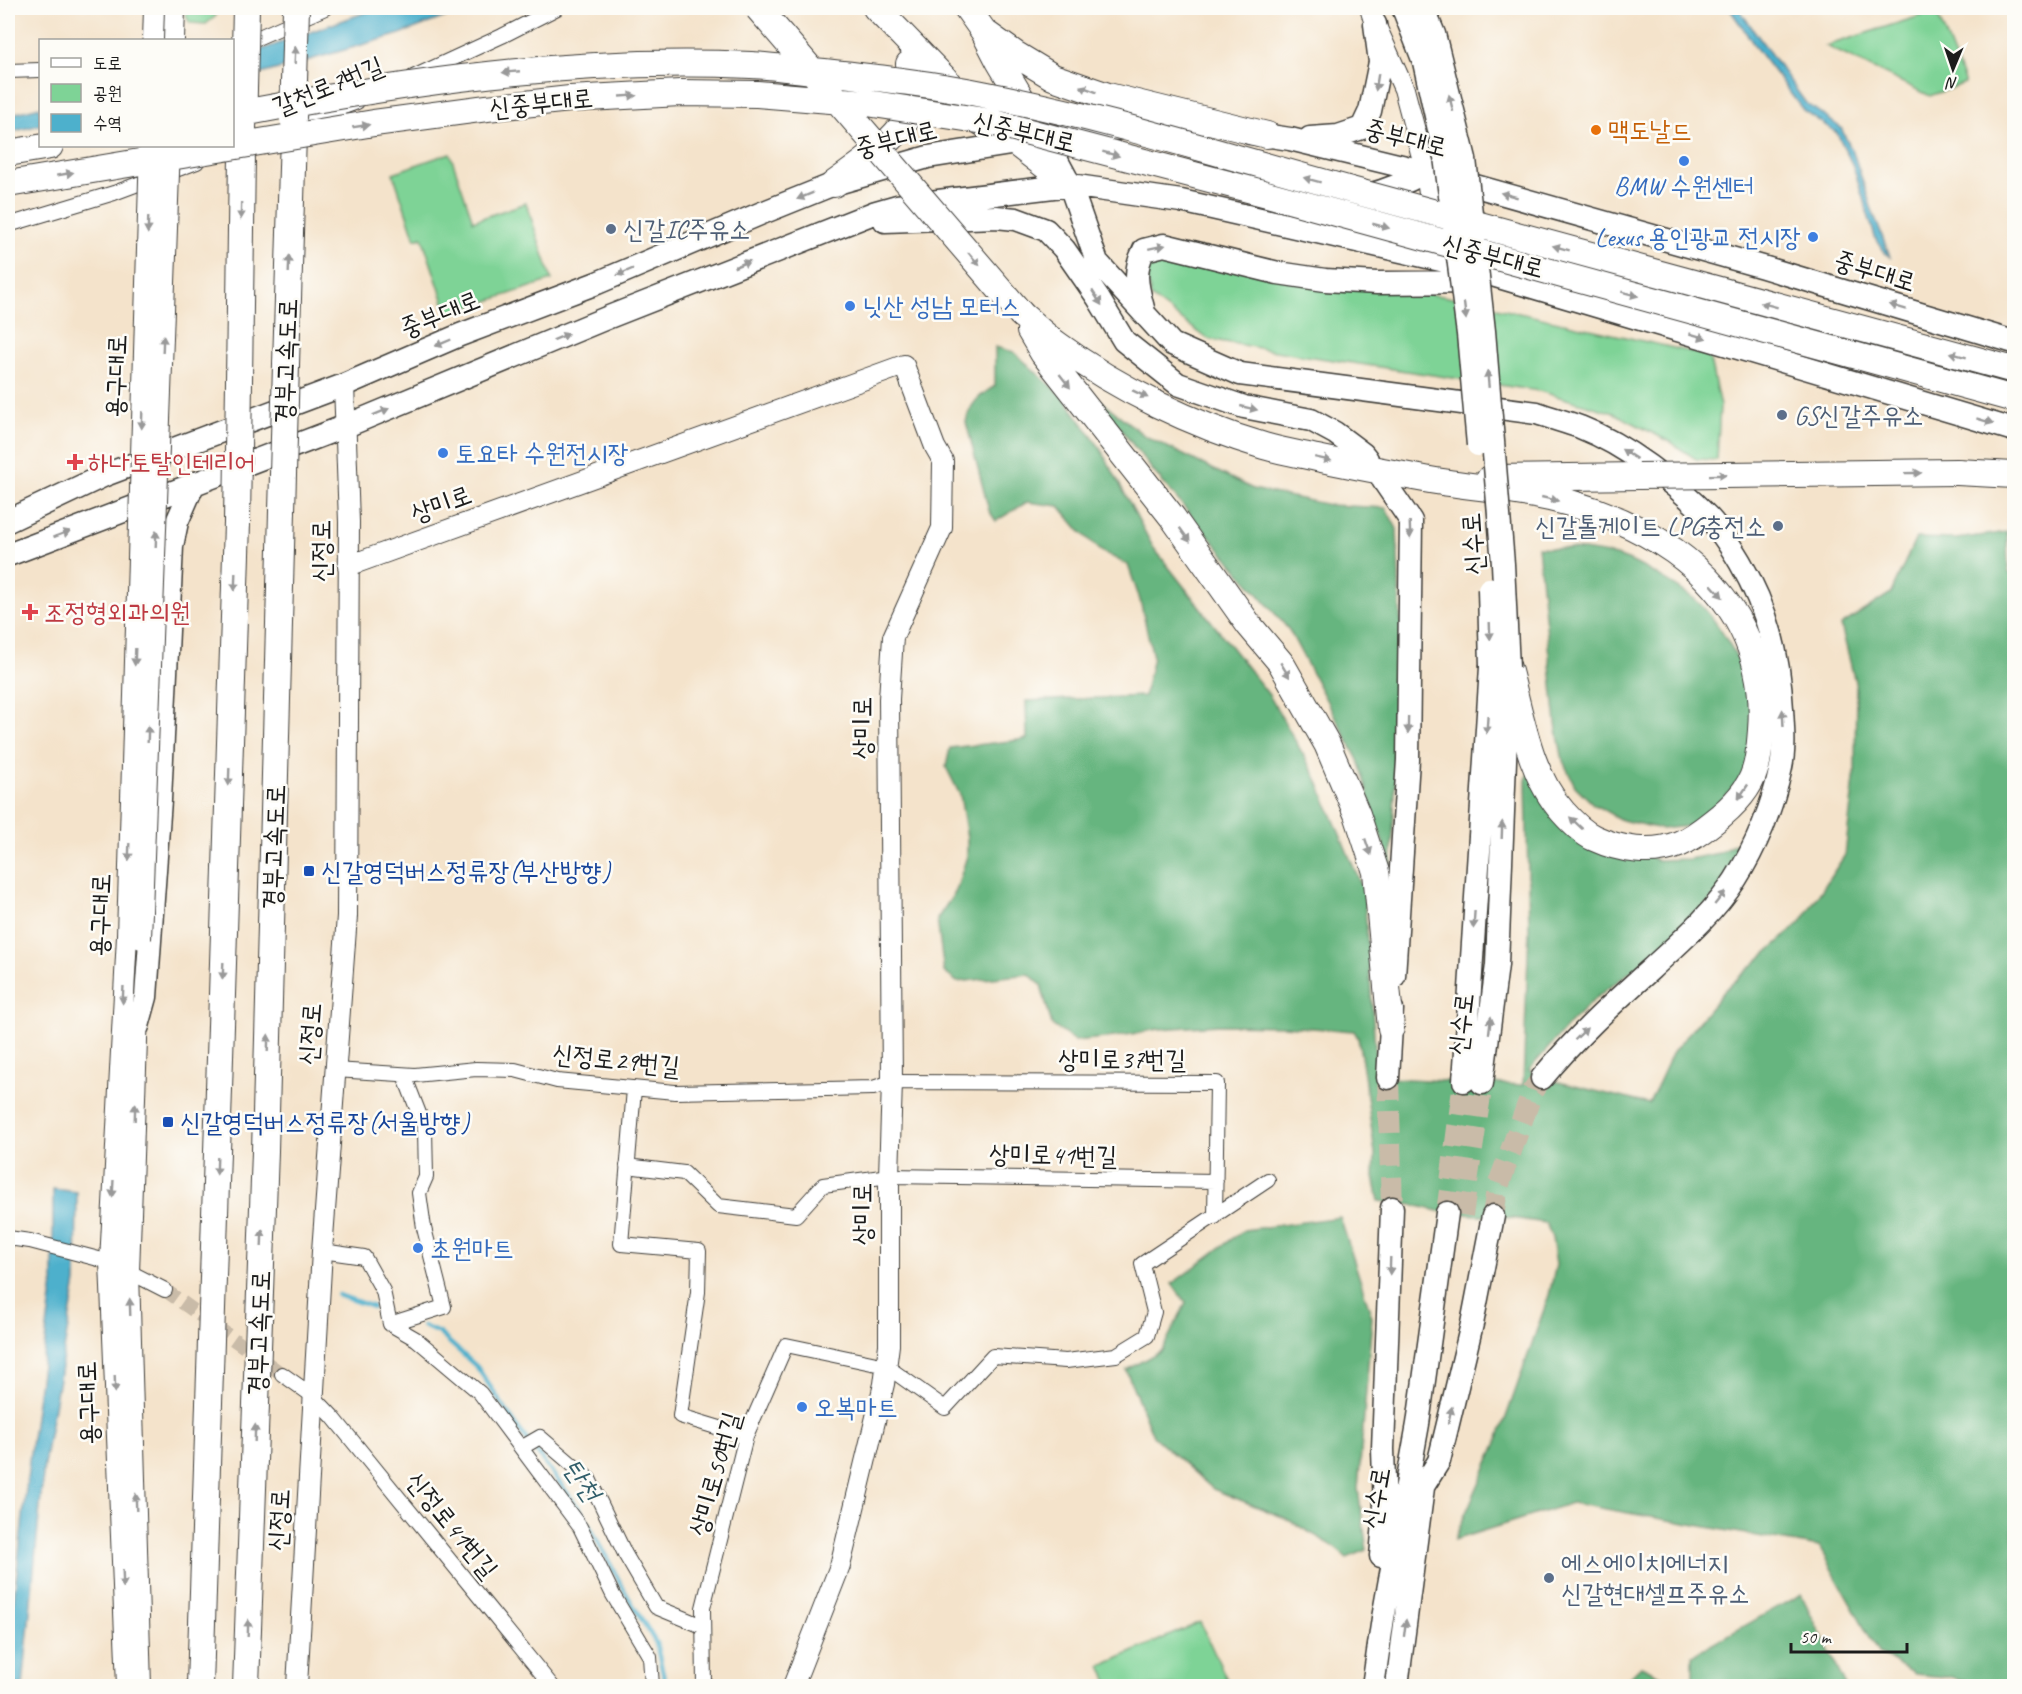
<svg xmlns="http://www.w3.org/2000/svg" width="2022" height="1694" font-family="Caveat,'Poor Story',sans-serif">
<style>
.green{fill:#7ed396;stroke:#4d7859;stroke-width:1.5}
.forest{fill:#66b57f;stroke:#41684e;stroke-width:1.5}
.water{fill:#4db0cc;stroke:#346674;stroke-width:1.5}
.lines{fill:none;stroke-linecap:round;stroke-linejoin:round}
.stream{stroke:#4db0cc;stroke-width:4.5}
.street-tunnel{stroke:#c9bba8;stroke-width:14;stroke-dasharray:14 7;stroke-linecap:butt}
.primary-tunnel{stroke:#c9bba8;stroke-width:22;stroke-dasharray:22 11;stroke-linecap:butt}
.street-casing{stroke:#3c3a36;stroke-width:16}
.secondary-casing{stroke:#3c3a36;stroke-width:22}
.primary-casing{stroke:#3c3a36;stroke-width:25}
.highway-casing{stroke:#3c3a36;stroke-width:28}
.street{stroke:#fff;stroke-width:14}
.secondary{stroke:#fff;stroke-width:20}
.primary{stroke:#fff;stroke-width:22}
.highway{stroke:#fff;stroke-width:26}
.secondary-bridge-casing{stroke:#3c3a36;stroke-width:22;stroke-linecap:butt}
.primary-bridge-casing{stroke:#3c3a36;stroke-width:25;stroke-linecap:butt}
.highway-bridge-casing{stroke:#3c3a36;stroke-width:28;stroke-linecap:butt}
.secondary-bridge{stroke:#fff;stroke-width:20}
.primary-bridge{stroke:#fff;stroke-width:22}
.highway-bridge{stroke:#fff;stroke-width:26}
.oneway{fill:#999}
.food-dot{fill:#e8710a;stroke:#fdfcf7;stroke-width:2}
.shop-dot{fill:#3f7fe0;stroke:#fdfcf7;stroke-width:2}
.service-dot{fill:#5c6f8a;stroke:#fdfcf7;stroke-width:2}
.health-dot{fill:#e0444e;stroke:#fdfcf7;stroke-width:2}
.transit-dot{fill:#1a4fb4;stroke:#fdfcf7;stroke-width:2}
.labels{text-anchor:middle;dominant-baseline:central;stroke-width:5;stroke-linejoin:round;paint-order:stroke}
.street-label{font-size:26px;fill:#1c1c1c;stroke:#fdfcf7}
.food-label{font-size:26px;fill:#c56008;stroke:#fdfcf7;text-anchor:start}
.shop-label{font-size:26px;fill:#366cbe;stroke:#fdfcf7;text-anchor:start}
.service-label{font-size:26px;fill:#4e5e75;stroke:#fdfcf7;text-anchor:start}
.health-label{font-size:26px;fill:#be3a42;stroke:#fdfcf7;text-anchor:start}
.transit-label{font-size:26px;fill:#164399;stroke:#fdfcf7;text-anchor:start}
.water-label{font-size:27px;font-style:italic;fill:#325f6b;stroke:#fdfcf7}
</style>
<rect width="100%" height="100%" fill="#fdfcf7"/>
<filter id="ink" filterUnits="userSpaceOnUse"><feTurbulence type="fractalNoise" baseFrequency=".0167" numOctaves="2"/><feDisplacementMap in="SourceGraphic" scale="12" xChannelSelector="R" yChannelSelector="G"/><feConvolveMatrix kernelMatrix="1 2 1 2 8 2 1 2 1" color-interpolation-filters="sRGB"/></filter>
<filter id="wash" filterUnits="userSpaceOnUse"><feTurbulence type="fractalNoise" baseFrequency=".008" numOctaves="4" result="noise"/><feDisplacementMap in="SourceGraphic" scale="24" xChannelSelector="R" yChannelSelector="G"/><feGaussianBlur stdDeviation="1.35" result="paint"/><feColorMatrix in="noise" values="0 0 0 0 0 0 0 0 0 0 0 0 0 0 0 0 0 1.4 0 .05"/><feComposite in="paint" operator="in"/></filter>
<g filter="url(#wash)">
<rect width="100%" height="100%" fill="#f4e3cb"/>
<path class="green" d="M186 8H216V16L206 24 190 23 186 16Z
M1936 11 1965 83 1930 96 1826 46Z
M450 153 473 221 526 203 552 280 448 314 422 237 415 239 393 173Z
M1153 249 1448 297 1709 356 1720 406 1717 460 1696 459 1670 442 1614 413 1539 391 1293 354 1208 339 1151 297 1145 268Z
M1200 1622 1230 1686H1110L1101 1666Z"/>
<path class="forest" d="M995 347 1014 352 1064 398 1101 449 1153 547 1269 695 1316 777 1364 892 1377 1075 1388 1078 1523 1085 1529 930 1526 780 1530 769 1560 815 1657 860 1689 859 1719 853 1747 837 1744 866 1671 941 1597 997 1571 1022 1529 1070 1542 1078 1649 1104 1673 1052 1725 990 1800 923 1845 855 1855 771 1856 686 1841 625 1891 593 1916 538 1956 539 2007 532 2008 571 2014 578V1686H1988L1946 1677 1914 1674 1879 1653 1819 1547 1572 1503 1454 1540 1498 1440 1549 1295 1556 1265 1552 1238 1546 1223 1497 1216 1447 1213 1413 1205 1379 1201 1374 1177 1375 1154 1364 1075 1358 1038 1354 1031 1283 1026 1219 1025 1159 1029 1115 1037 1075 1041 1052 1025 1041 985 1029 974 957 982 944 972 937 919 956 891 967 856V838L960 795 946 767 950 748 1027 739 1026 701 1144 696 1153 657 1140 600 1128 565 1101 551 1080 531 1059 506 1027 502 996 521 989 511 966 422C970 403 979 396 995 386Z
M1095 396 1145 436 1253 489 1330 505 1386 508 1397 529 1402 654 1391 870 1358 760 1289 630 1154 472Z
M1538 547C1568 549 1599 549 1628 560 1644 567 1686 591 1699 603 1719 622 1749 674 1756 701 1759 715 1756 750 1755 766L1698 825 1662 829 1621 820 1593 804 1575 786 1563 761 1556 724Z
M1340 1217 1372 1317 1358 1489 1367 1550 1347 1558 1330 1544 1285 1518 1213 1489 1153 1436 1126 1370 1162 1350 1186 1303 1172 1284 1244 1230Z
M1801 1594 1846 1686H1693V1655Z
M1641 1666 1683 1686H1620Z"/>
<path class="water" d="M379 8H469L400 34 233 82V59C282 44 329 24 379 8Z
M1729 8H1738L1805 102 1841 128 1854 155 1871 207 1890 257 1886 254 1875 237 1853 166 1837 133 1803 110 1759 52Z
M40 107V125L15 131 8 136V115Z
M53 1189 77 1192 76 1282 44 1464 23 1686H8V1654L29 1461 53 1283Z"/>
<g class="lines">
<path class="stream" d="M338 1295 373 1307
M423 1326 439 1333 477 1367 518 1428 582 1512 627 1595 656 1643 666 1686"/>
</g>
</g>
<g filter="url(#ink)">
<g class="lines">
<path class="street-tunnel" d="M165 1290 282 1374"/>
<path class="primary-tunnel" d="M1388 1078 1392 1208
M1447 1213 1464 1081
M1462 1215 1482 1083
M1493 1216 1497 1189 1533 1090 1542 1078"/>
<defs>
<path id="street" d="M241 41 257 38 325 8
M8 71 40 70
M413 77 502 36 557 8
M291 127 357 102
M8 225 114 193 197 162
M335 1070 415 1075 476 1069 515 1070 557 1081 675 1092 873 1088 892 1082 1217 1083 1215 1217
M634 1089 621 1244 699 1251 698 1292 680 1416 746 1436
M627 1166 684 1173 718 1206 796 1215 823 1185 889 1176 1216 1181
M8 1238 30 1241 110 1262 165 1290
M322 1251 364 1257 383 1291 390 1324 416 1339 480 1393 580 1527 613 1595 650 1657 652 1686
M390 1324 444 1307 424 1228 419 1193 426 1177 425 1129 404 1075
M282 1374 313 1396 333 1417 552 1686
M521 1448 540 1437 589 1479 625 1554 656 1607 702 1626
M704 1686 703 1608 746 1436 786 1345 886 1366 945 1408 993 1356 1066 1361 1116 1355 1147 1336 1154 1312 1142 1264 1268 1180"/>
<path id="secondary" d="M1370 8 1375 24 1404 89 1426 172 1433 223
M153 40 154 8
M174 40 175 8
M348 566 904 365 935 447 943 461 942 528 893 637 889 699 892 1082 889 1176V1345L884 1384 840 1566 793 1686
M127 936 110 1262 127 1686
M138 1011 129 1272 141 1686
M297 1686 322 1251 347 916 349 522 344 385"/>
<path id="primary" d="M1250 133 1290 139 1426 172 1763 267 2014 342
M1310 138 1338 136 1362 128 1370 111 1380 62 1375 24
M1046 140 1070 185 1097 262 1172 344 1240 374 1537 413C1551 418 1566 422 1580 427 1626 445 1675 483 1709 518 1721 531 1731 547 1740 562 1768 610 1779 654 1782 709 1783 728 1785 749 1781 767 1773 806 1756 847 1735 880 1713 914 1680 942 1651 969 1613 1003 1575 1038 1542 1078
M1308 202C1356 201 1383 194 1426 172
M885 221 996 217 1016 219 1046 230 1064 249 1098 298 1124 341 1178 384 1244 407 1311 420 1335 433 1363 454 1367 459
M1144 312C1138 288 1132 273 1144 250L1164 245 1278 273 1325 280 1377 283 1480 282
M1383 480 1411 521 1408 760 1394 976
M8 521 105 475 344 385 460 335 597 283 762 213 834 184 928 157 1098 130 1171 124 1199 127
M8 555 346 426 609 317 876 212 897 206 1070 185 1181 201 1445 261 2014 430
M138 1026 146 997 160 800 172 546 177 522 194 483
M1388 1078 1392 1009
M1464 1081 1491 667
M1482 1083 1497 965 1508 684
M1422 1488 1439 1461 1472 1324 1493 1216
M1381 1556 1385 1512 1383 1449 1392 1208
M1373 1686 1383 1618 1418 1424 1447 1213
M1397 1686 1424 1480"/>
<path id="highway" d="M876 8 943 77 981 122 1017 144 1070 185
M967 8 984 32 999 61 1046 140
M984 32 1015 54 1053 77 1108 96 1267 135
M8 153 50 146
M834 184C865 161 944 111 909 64
M1022 315C1034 325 1045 336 1058 345 1118 389 1193 425 1264 446 1281 451 1299 454 1317 458 1354 466 1392 473 1430 480 1469 487 1511 489 1550 498 1594 508 1637 525 1674 551 1734 594 1767 656 1761 730 1760 743 1759 758 1755 770 1749 791 1730 809 1713 822 1703 830 1691 839 1679 844 1652 855 1620 850 1594 838 1583 833 1571 821 1563 812 1529 774 1521 715 1508 668
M1030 331 1043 353 1173 518 1249 625 1281 663 1327 744 1357 814 1376 872 1391 1028
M286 364 293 135
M239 381 242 153
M1957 472 2014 475
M1490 478 1639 476
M200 1686 237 523
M246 1686 265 1151 282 511"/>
</defs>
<use href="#street" class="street-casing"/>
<use href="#secondary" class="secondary-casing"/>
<use href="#primary" class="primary-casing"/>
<use href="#highway" class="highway-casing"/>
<use href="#street" class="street"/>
<use href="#secondary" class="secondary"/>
<use href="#primary" class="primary"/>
<use href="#highway" class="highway"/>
<defs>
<path id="secondary-bridge" d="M127 936 150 146
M141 939 170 146"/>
<path id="primary-bridge" d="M1403 8 1424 62 1445 157 1468 334 1478 445
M1423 8 1434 34 1465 159 1484 331 1503 564 1508 668
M1489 589 1491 667"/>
<path id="highway-bridge" d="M758 8 1022 315
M232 115C407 82 573 57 751 65 775 66 800 70 824 72 879 78 934 84 987 95 1110 119 1230 157 1351 190 1572 251 1793 311 2014 370
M293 119 296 8
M243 130 246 8
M8 184 374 123 487 108 570 99 680 93 757 94 867 103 991 122 1267 194 2014 399
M1639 476 1957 472
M282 511 286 364
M237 523 239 381"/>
</defs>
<use href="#secondary-bridge" class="secondary-bridge-casing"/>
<use href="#primary-bridge" class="primary-bridge-casing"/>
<use href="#highway-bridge" class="highway-bridge-casing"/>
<use href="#secondary-bridge" class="secondary-bridge"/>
<use href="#primary-bridge" class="primary-bridge"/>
<use href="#highway-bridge" class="highway-bridge"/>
</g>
<defs><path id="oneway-solid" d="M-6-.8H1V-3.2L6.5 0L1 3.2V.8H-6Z" transform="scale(1.5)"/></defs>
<g class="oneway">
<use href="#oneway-solid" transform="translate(295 55) rotate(-88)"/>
<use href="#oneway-solid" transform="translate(511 72) rotate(175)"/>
<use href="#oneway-solid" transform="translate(1377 82) rotate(99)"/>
<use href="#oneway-solid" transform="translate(1088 89) rotate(-160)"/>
<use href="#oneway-solid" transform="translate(628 96) rotate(-3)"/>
<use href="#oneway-solid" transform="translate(1451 103) rotate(-104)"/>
<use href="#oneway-solid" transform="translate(361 126) rotate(-9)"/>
<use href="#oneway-solid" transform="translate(1111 154) rotate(15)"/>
<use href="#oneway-solid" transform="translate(65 174) rotate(-10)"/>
<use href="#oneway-solid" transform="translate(1312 180) rotate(-165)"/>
<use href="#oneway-solid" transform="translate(1509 195) rotate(-165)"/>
<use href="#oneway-solid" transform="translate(805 196) rotate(158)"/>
<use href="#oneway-solid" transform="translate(241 211) rotate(91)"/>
<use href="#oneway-solid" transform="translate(148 225) rotate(92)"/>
<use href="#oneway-solid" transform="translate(1381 226) rotate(15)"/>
<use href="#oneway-solid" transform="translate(1157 247) rotate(-12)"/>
<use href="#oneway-solid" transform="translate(1561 248) rotate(-165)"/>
<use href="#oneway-solid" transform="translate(974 259) rotate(49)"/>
<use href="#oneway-solid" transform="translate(289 264) rotate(-88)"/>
<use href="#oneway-solid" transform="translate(742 264) rotate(-22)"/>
<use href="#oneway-solid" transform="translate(625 272) rotate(157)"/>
<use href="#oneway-solid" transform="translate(1630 294) rotate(15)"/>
<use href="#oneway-solid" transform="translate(1097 298) rotate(57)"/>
<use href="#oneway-solid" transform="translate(1769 305) rotate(-165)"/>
<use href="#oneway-solid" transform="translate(1898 307) rotate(-163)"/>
<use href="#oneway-solid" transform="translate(1465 311) rotate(83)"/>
<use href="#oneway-solid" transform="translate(1698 336) rotate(16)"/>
<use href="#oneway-solid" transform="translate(561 337) rotate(-22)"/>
<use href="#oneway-solid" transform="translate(443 343) rotate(157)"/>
<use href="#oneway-solid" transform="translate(163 344) rotate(-88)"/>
<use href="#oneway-solid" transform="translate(1958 355) rotate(-165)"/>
<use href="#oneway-solid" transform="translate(1488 379) rotate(-95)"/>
<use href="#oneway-solid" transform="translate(1065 381) rotate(52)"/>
<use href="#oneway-solid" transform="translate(1140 394) rotate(26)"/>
<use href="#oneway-solid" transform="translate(1249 408) rotate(13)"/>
<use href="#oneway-solid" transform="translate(381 412) rotate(-22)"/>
<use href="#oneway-solid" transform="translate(142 420) rotate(92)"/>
<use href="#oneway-solid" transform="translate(1985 421) rotate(17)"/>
<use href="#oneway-solid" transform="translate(1629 454) rotate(-147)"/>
<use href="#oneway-solid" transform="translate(1323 459) rotate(12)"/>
<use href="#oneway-solid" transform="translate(1913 473) rotate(-1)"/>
<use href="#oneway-solid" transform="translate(1718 475) rotate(-1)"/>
<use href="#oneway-solid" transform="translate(1550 499) rotate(13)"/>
<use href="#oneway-solid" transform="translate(1410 530) rotate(88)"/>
<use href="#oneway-solid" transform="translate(62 534) rotate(-21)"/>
<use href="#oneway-solid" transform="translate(1185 535) rotate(54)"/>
<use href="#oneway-solid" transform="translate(156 539) rotate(-88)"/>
<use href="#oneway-solid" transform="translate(235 582) rotate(92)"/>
<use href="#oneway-solid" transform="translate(1717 591) rotate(48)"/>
<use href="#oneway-solid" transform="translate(1490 631) rotate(88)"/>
<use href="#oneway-solid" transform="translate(135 657) rotate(92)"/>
<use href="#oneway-solid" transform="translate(1285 670) rotate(59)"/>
<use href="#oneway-solid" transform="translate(1783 718) rotate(-93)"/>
<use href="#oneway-solid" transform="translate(1408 725) rotate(91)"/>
<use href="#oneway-solid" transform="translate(1487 725) rotate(94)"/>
<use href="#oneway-solid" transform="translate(148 734) rotate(-88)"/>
<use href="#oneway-solid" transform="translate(229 777) rotate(92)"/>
<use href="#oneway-solid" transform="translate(1743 792) rotate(124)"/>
<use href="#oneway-solid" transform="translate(1576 823) rotate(-137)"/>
<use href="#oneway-solid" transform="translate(1502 830) rotate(-88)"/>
<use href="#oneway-solid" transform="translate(1368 847) rotate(71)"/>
<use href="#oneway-solid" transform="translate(129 852) rotate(92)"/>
<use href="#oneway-solid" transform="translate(1720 898) rotate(-51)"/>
<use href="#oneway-solid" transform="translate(1474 920) rotate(94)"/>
<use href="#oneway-solid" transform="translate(223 971) rotate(92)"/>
<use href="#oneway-solid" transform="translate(123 995) rotate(93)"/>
<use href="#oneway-solid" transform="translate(1490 1025) rotate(-83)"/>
<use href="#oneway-solid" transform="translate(1581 1034) rotate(-44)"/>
<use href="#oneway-solid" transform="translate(268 1043) rotate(-88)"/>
<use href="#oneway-solid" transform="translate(135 1112) rotate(-88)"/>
<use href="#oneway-solid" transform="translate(217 1166) rotate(92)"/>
<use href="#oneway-solid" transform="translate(113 1189) rotate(93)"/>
<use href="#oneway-solid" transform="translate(262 1238) rotate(-88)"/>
<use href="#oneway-solid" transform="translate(1390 1266) rotate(92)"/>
<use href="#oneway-solid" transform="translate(130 1307) rotate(-92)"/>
<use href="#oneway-solid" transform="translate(115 1384) rotate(88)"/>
<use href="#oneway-solid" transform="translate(1450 1415) rotate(-77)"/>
<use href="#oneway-solid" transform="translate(255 1433) rotate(-88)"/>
<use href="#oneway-solid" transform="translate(136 1502) rotate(-92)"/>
<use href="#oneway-solid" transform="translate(123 1579) rotate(88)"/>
<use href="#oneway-solid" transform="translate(248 1628) rotate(-88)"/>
<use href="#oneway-solid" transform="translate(1405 1628) rotate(-83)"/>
</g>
</g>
<circle class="food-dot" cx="1596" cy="130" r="6"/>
<g class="shop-dot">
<circle cx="1684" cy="161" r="6"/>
<circle cx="1813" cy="237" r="6"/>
<circle cx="850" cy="306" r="6"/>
<circle cx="443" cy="453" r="6"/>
<circle cx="418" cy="1248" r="6"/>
<circle cx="802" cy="1407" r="6"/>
</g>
<g class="service-dot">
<circle cx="611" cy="229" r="6"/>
<circle cx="1782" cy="415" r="6"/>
<circle cx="1778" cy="526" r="6"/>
<circle cx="1549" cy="1578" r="6"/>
</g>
<g class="health-dot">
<path d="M72 453h6v6h6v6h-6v6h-6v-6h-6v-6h6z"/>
<path d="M27 603h6v6h6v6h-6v6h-6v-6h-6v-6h6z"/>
</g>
<g class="transit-dot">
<rect x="303" y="865" width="12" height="12" rx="3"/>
<rect x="162" y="1116" width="12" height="12" rx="3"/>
</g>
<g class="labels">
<g class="street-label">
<text transform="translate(328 86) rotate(-22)">갈천로7번길</text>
<text transform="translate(541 103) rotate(-6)">신중부대로</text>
<text transform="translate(1024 132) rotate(13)">신중부대로</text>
<text transform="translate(1406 138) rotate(14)">중부대로</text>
<text transform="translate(896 139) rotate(-14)">중부대로</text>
<text transform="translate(1493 256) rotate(15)">신중부대로</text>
<text transform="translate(1875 271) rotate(17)">중부대로</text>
<text transform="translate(440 314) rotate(-22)">중부대로</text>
<text transform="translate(286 361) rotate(-88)">경부고속도로</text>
<text transform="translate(116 376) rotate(-88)">용구대로</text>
<text transform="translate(441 504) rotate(-20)">상미로</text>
<text transform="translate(1473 544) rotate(-94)">신수로</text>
<text transform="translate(321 551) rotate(-90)">신정로</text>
<text transform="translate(862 728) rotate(-90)">상미로</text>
<text transform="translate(274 847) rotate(-88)">경부고속도로</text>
<text transform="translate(100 915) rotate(-88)">용구대로</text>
<text transform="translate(1461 1024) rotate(-83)">신수로</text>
<text transform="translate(310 1034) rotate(-86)">신정로</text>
<text x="1122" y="1059">상미로37번길</text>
<text transform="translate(616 1060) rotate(6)">신정로29번길</text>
<text transform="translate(1053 1155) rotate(1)">상미로41번길</text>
<text transform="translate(862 1214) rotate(-90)">상미로</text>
<text transform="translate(259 1333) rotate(-88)">경부고속도로</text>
<text transform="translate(88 1403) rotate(-92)">용구대로</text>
<text transform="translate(715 1474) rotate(-74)">상미로50번길</text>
<text transform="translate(1376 1498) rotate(-80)">신수로</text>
<text transform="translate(279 1520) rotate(-87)">신정로</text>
<text transform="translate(452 1525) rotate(51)">신정로41번길</text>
</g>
<g class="food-label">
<text x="1608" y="130">맥도날드</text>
</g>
<g class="shop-label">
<text x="1684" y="186" text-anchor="middle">BMW 수원센터</text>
<text x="1801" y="237" text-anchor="end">Lexus 용인광교 전시장</text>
<text x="862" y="306">닛산 성남 모터스</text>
<text x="455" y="453">토요타 수원전시장</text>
<text x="430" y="1248">초원마트</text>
<text x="814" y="1407">오복마트</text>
</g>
<g class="service-label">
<text x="623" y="229">신갈IC주유소</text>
<text x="1794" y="415">GS신갈주유소</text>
<text x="1766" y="526" text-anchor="end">신갈톨게이트 LPG충전소</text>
<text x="1561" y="1563">에스에이치에너지<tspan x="1561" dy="30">신갈현대셀프주유소</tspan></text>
</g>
<g class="health-label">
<text x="88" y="462">하나토탈인테리어</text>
<text x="44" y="612">조정형외과의원</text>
</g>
<g class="transit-label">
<text x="321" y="871">신갈영덕버스정류장(부산방향)</text>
<text x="180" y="1122">신갈영덕버스정류장(서울방향)</text>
</g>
<g class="water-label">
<text transform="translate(582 1480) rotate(55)">탄천</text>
</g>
</g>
<rect width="2022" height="1694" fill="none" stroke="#fdfcf7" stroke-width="30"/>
<rect x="39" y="39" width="195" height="108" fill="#fdfcf7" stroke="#a3a29f" stroke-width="1.5"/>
<rect x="51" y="58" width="30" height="9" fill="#ffffff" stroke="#a3a29f" stroke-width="1.5"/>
<text x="93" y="69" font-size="18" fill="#1c1c1c">도로</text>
<rect x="51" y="84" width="30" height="18" fill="#7ed396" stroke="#a3a29f" stroke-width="1.5"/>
<text x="93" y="99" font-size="18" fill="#1c1c1c">공원</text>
<rect x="51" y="114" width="30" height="18" fill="#4db0cc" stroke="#a3a29f" stroke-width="1.5"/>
<text x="93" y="129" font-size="18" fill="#1c1c1c">수역</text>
<g transform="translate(1953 69) rotate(182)" stroke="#fdfcf7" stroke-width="4.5" paint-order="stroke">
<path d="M0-4.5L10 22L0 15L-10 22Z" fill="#1c1c1c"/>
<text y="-9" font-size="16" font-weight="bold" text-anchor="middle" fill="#1c1c1c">N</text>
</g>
<path d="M1791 1643v9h116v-9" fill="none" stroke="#1c1c1c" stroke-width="3"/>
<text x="1800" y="1643" font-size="18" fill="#1c1c1c" stroke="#fdfcf7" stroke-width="4.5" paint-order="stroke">50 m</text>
</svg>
